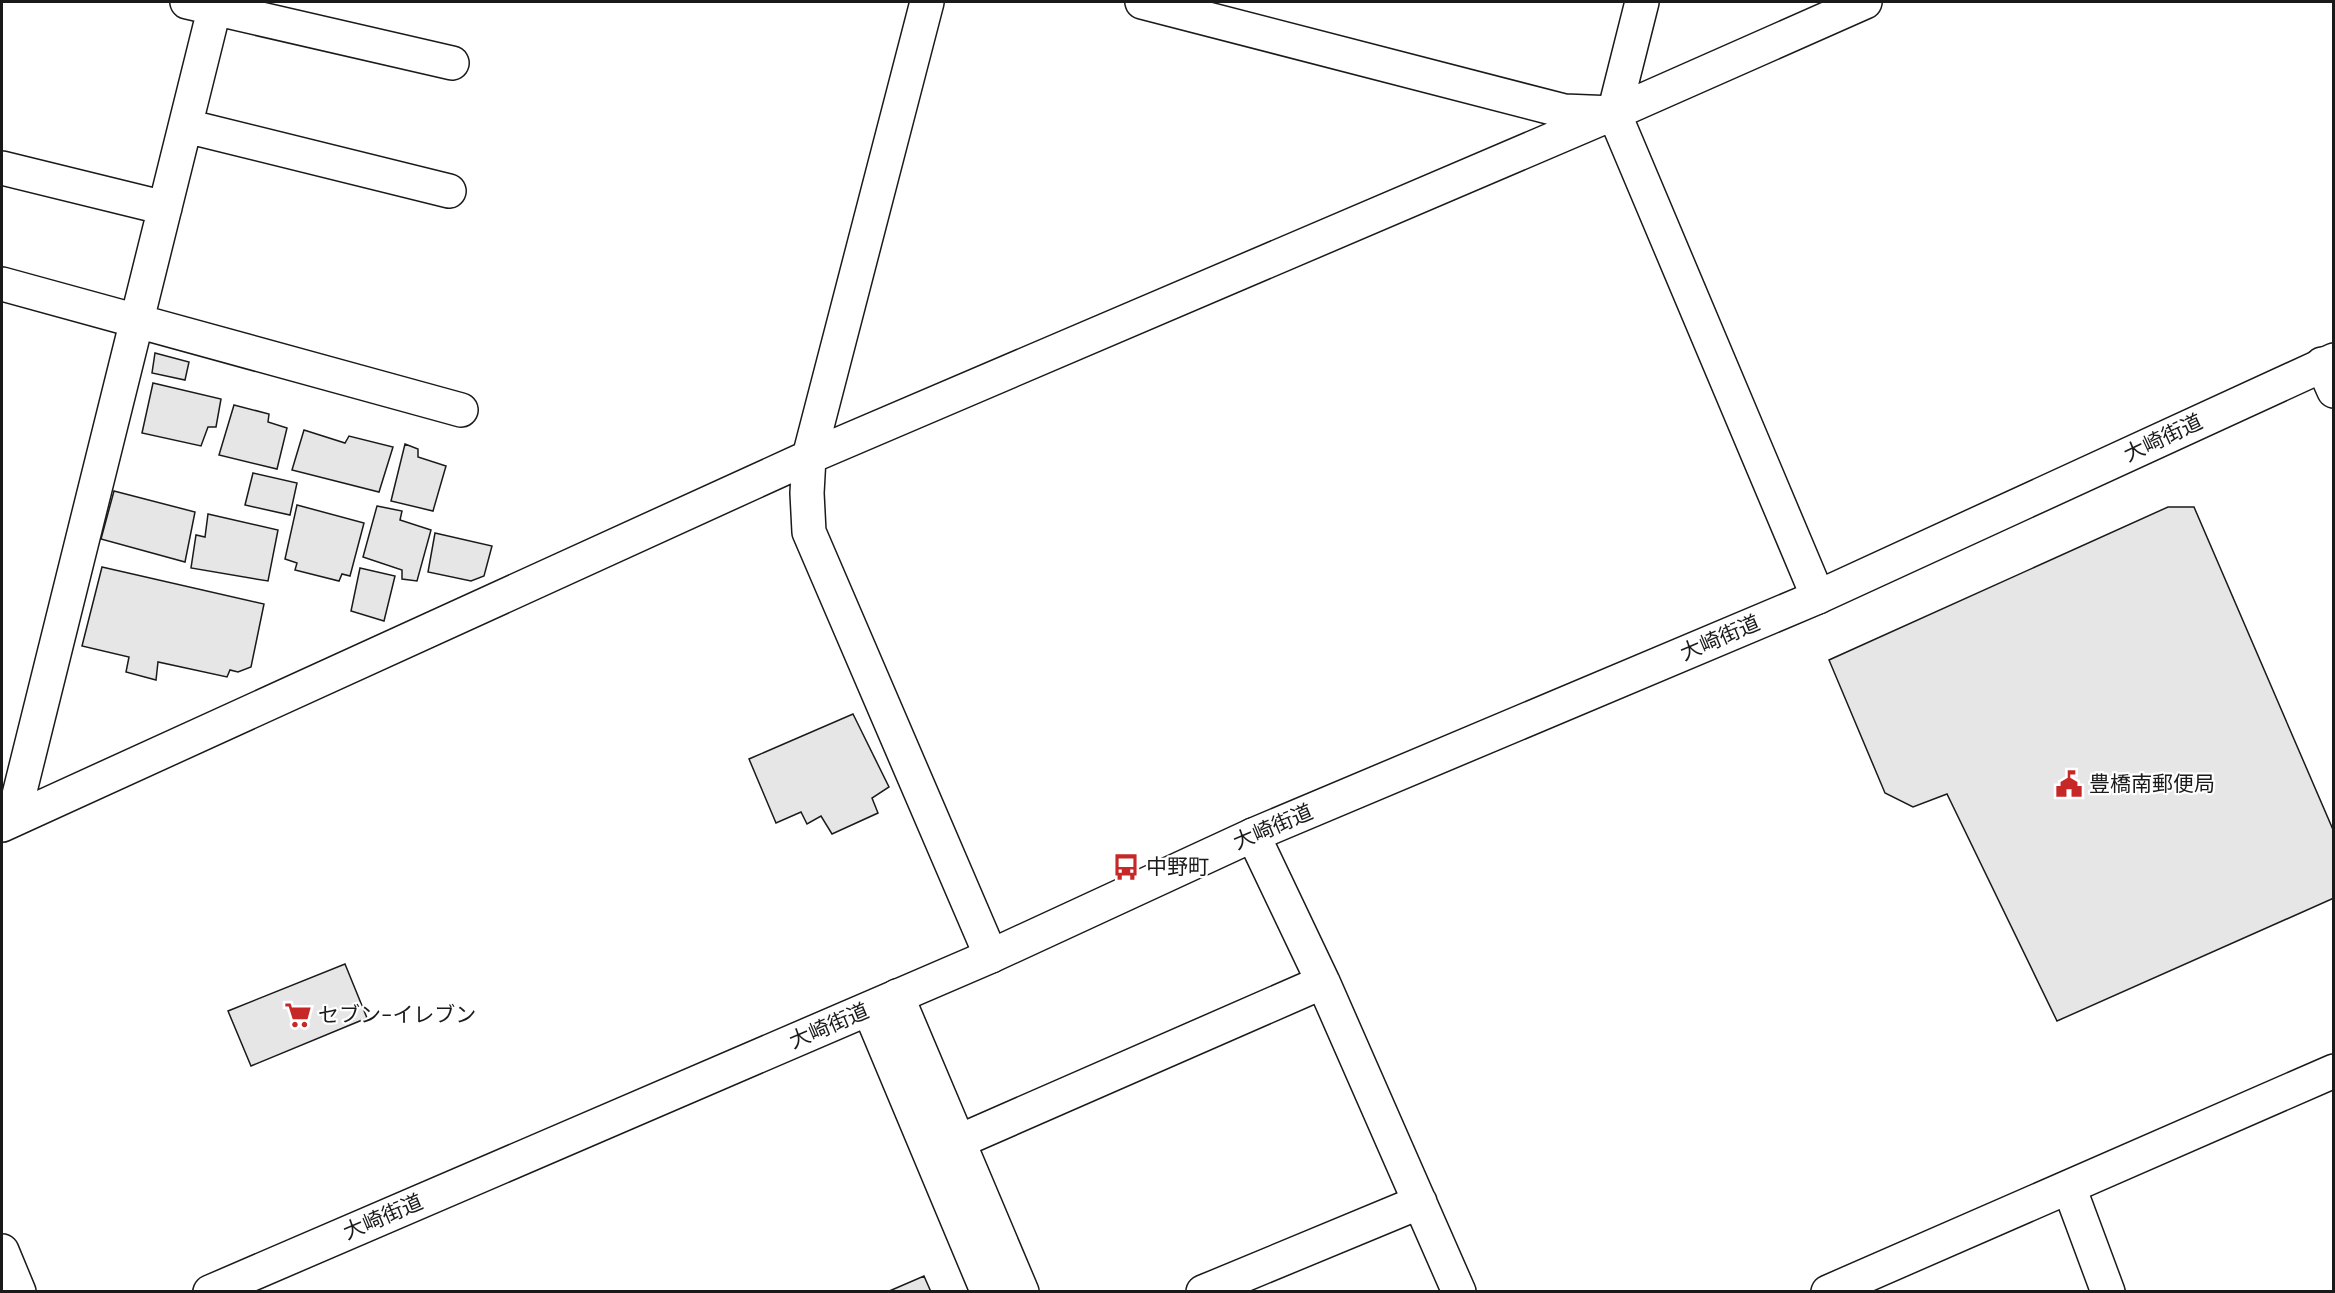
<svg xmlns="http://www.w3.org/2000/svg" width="2335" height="1293" font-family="'DM Sans','Noto Sans JP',sans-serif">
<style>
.building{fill:#e6e6e6;stroke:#1a1a1a;stroke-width:1.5}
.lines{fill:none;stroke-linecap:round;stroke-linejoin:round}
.minor-casing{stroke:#1a1a1a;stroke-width:36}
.major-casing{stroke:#1a1a1a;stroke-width:36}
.minor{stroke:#fff;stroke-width:33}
.major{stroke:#fff;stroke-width:33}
.labels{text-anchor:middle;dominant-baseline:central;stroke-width:4.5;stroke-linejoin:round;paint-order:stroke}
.street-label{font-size:21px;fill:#1a1a1a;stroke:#fff}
.poi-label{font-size:21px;fill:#1a1a1a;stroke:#fff;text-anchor:start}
</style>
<rect width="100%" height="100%" fill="#fff"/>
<path class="building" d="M155 353 189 362 185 380 152 373Z
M153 383 221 399 216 427H208L201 446 142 433Z
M234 405 269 414 268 422 287 428 277 469 219 455Z
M304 430 345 443 349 436 393 447 379 492 292 470Z
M405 444 418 449V457L446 466 433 511 391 501Z
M253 473 297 483 290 515 245 505Z
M114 491 195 512 185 562 101 539Z
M297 505 364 523 350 576 342 574 339 581 295 570 297 563 285 559Z
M377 506 402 511 400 520 431 530 417 581 402 579V570L363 557Z
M2168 507H2194L2334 832V898L2057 1021 1947 794 1913 807 1885 793 1829 660Z
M208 514 278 530 268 581 191 568 196 535 205 537Z
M435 533 492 546 484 576 471 581 428 572Z
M102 567 264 604 251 667 238 672 230 670 227 677 158 662 156 680 126 672 129 657 82 646Z
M360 568 395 576 384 621 351 611Z
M853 714 889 787 872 798 878 813 832 834 821 816 807 824 801 812 776 823 749 759Z
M345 964 367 1018 251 1066 228 1011Z
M924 1276 931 1292H887Z"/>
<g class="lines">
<defs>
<path id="minor" d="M187 2 452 63
M927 2 809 457 807 493 809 532 991 956
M1142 2 1564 111 1614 113 1642 2
M1614 113 1818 597
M186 126 449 191
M2 168 165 208
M2 284 461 410
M2322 364 2334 391
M13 819 216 2
M2 825 809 457 1614 113 1865 2
M1253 835 1323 982 1459 1292
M897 996 1022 1292
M869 1009 985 1286 990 1292
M930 1154 1323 982
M2069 1187 2108 1292
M2 1251 19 1292
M1203 1292 1420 1202
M1828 1292 2334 1071"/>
<path id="major" d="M210 1292 991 956 1253 835 1818 597 2334 360"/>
</defs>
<use href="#minor" class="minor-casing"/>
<use href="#major" class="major-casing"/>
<use href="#minor" class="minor"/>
<use href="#major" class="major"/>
</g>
<defs>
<symbol id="civic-bare" viewBox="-9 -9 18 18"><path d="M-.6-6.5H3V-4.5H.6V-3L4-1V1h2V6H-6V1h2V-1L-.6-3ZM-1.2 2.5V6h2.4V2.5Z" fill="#c62828" stroke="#fff" stroke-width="2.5" paint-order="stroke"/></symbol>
<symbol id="bus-bare" viewBox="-9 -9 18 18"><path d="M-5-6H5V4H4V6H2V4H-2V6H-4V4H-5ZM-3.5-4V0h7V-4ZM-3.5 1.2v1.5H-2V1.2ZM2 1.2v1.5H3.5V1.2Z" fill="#c62828" stroke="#fff" stroke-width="2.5" paint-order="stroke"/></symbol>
<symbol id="supermarket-bare" viewBox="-9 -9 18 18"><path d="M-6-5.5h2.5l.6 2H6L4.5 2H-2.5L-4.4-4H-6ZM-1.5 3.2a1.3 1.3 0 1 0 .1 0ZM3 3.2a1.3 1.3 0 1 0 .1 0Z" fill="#c62828" stroke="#fff" stroke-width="2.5" paint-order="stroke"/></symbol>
</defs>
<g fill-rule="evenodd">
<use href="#civic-bare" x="2050" y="765" width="38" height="38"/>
<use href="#bus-bare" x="1107" y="848" width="38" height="38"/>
<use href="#supermarket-bare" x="279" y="996" width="38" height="38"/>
</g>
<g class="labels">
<g class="street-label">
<text transform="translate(2163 438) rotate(-25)">大崎街道</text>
<text transform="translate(1720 638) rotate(-23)">大崎街道</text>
<text transform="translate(1273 827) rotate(-23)">大崎街道</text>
<text transform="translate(829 1026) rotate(-23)">大崎街道</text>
<text transform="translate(383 1217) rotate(-23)">大崎街道</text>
</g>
<g class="poi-label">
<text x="2089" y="784">豊橋南郵便局</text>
<text x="1146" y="867">中野町</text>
<text x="318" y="1015">セブン-イレブン</text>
</g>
</g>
<rect width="2335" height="1293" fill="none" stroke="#1a1a1a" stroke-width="6"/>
</svg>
